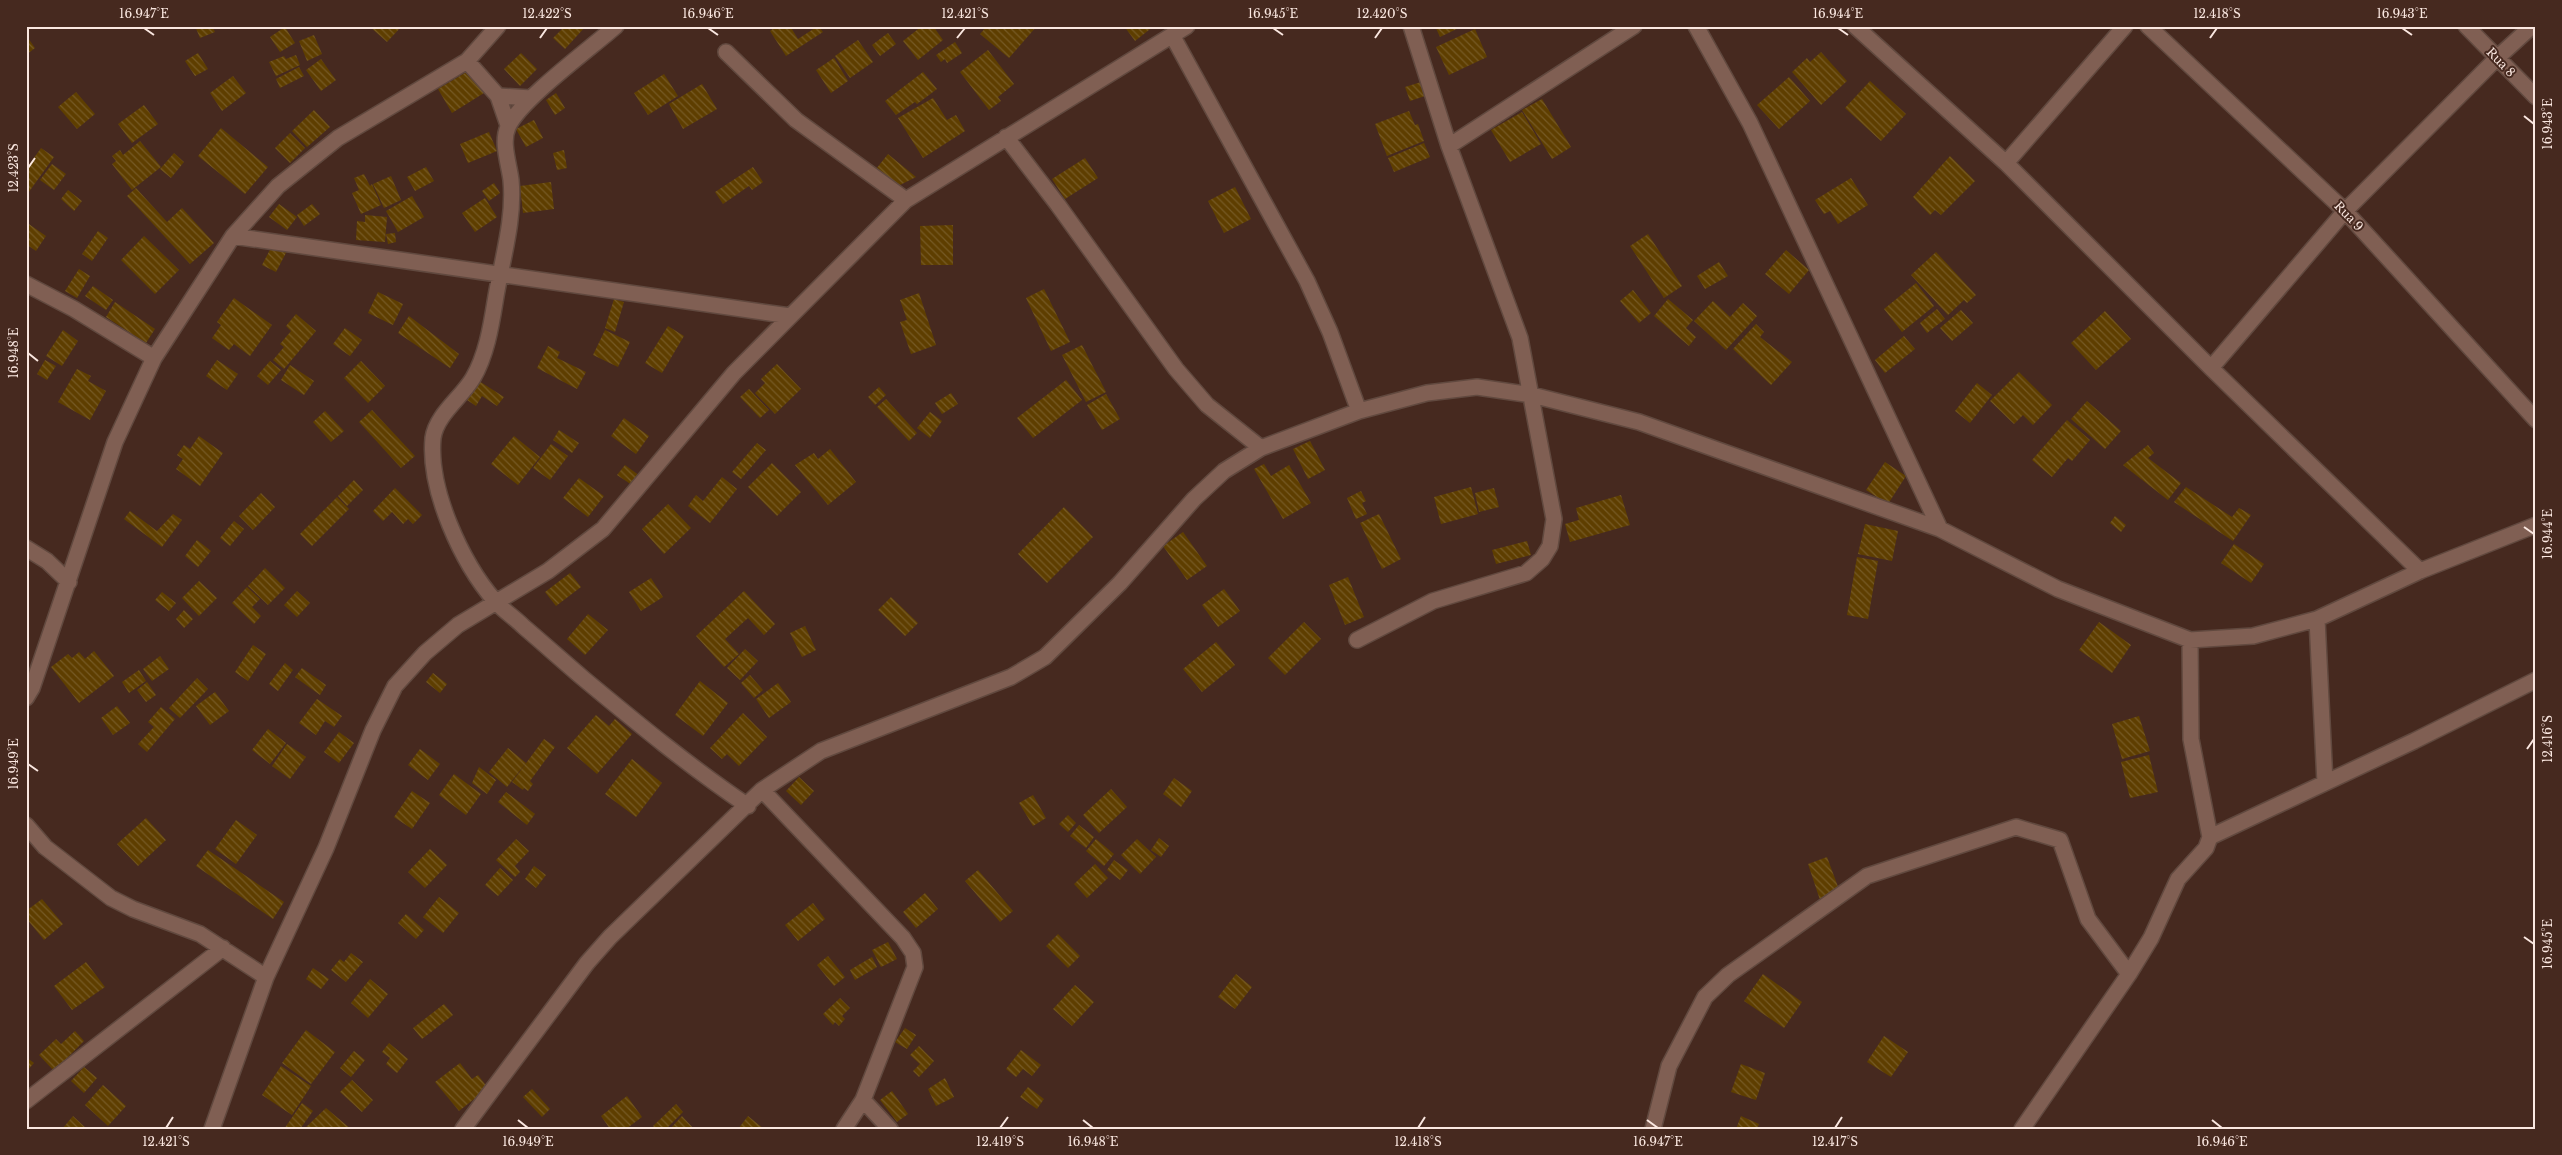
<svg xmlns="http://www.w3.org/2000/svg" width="2562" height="1155" font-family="'Libre Baskerville',serif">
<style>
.building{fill:url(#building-back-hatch)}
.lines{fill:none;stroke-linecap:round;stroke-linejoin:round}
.minor-casing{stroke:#61493f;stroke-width:18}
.minor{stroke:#805f53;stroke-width:15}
.ticks{fill:none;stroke:#fae7e0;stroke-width:2}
.labels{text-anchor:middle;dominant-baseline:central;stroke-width:4;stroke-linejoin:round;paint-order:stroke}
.street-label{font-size:12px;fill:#fae7e0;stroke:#46291f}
.neatline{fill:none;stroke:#fae7e0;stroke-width:2}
.ticks-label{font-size:12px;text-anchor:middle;fill:#fae7e0}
</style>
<defs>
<pattern id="building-back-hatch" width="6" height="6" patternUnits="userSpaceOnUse" patternTransform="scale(1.25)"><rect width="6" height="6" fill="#5e3e00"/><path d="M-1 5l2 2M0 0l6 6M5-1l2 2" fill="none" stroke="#765a25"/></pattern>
</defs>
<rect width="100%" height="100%" fill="#46291f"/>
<path class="building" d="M195 26H212L215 32 200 38Z
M369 26H402L387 42Z
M565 26H586L565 49 553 38Z
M777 26H790L798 39 818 26 823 32 786 56 770 31Z
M922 26H933L943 40 918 60 903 41Z
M987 26H1037L1009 58 980 34Z
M1124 26H1154L1135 41Z
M1435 26H1463L1440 37Z
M285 27 295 43 280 52 270 37Z
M1475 29 1487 57 1449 75 1436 47Z
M888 33 896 44 880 56 872 45Z
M26 35 35 48 26 55Z
M314 35 322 54 307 61 299 41Z
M858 40 873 62 850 78 835 56Z
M955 42 962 53 947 63 945 59 941 62 936 55Z
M988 50 1014 84 998 97 1001 101 989 110 960 72Z
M1821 52 1847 81 1821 105 1792 72 1807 58 1810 62Z
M198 53 208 69 195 76 185 61Z
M521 53 537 69 520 86 504 69Z
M296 55 300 65 276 76 269 62 284 56 286 59Z
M834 58 848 81 831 93 816 70Z
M321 59 336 80 321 91 306 70Z
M299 67 304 76 280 88 276 79Z
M470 70 484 93 452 113 438 89Z
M923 72 937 89 917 104 915 102 896 115 885 101Z
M664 74 678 96 648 115 634 93Z
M233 76 246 93 222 111 210 93Z
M1789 77 1810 101 1779 129 1757 105Z
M1870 81 1906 114 1881 141 1845 108Z
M1421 82 1425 96 1410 101 1405 87Z
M702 84 717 109 683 129 669 104Z
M76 92 95 114 77 129 58 107Z
M556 93 565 108 555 115 546 100Z
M933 98 947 120 956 115 965 131 923 158 898 118Z
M1542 99 1571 147 1552 159 1522 110Z
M144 105 158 124 132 143 118 124Z
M314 110 330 127 307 147 292 131Z
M1409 111 1415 125 1418 124 1424 141 1387 156 1375 124Z
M1522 112 1541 144 1510 162 1491 130Z
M534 120 543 138 526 147 516 129Z
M221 128 268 167 245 194 198 156Z
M489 132 497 151 468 163 460 144Z
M290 133 305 148 290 163 275 148Z
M140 141 161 167 132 190 112 164 116 161 112 156 120 150 123 155Z
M1424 143 1430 157 1394 172 1388 158Z
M41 148 54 157 26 196V169Z
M564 150 567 168 557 170 553 153Z
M174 153 184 162 171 178 160 169Z
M888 154 916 177 898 186 876 169Z
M1950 156 1975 181 1941 215 1935 210 1930 215 1913 197Z
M1085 158 1098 178 1065 199 1052 179Z
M52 164 66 174 54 190 40 180Z
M426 167 434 181 415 191 407 177Z
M753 167 763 182 752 190 749 186 723 204 715 192Z
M364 174 370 186 372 184 381 205 361 214 352 193 359 190 354 178Z
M391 176 401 200 384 208 373 184Z
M1851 178 1868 205 1838 224 1830 211 1824 214 1815 200Z
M551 182 554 209 523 213 520 186Z
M494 183 500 193 489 201 482 191Z
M1235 187 1251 219 1224 233 1208 201Z
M136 188 167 222 182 208 214 243 190 264 127 196Z
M68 190 82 201 74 211 61 199Z
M412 196 424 217 398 232 386 211Z
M485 198 497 217 475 232 462 213Z
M279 204 297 217 287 230 269 217Z
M312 204 320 214 304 226 297 215Z
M365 215 387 217 385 242 356 240 357 221 365 222Z
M26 222 46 236 36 251 26 244Z
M953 225V265H921L920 226Z
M98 231 108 238 92 261 82 254Z
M395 233 396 242 388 244 386 234Z
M1648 234 1682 286 1664 298 1630 246Z
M144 236 179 270 155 294 121 260Z
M273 244 287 251 276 272 262 265Z
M1786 250 1809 270 1789 294 1765 274Z
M1936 252 1976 295 1967 303 1964 300 1948 315 1911 275Z
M1719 262 1728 276 1705 289 1697 276Z
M79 269 90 276 77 298 65 291Z
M1916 283 1934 306 1902 332 1884 309Z
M93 286 113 300 106 310 85 296Z
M1044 289 1070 342 1051 351 1026 298Z
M1633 290 1651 313 1639 323 1620 301Z
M378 292 403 304 393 325 368 313Z
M919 293 936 345 911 354 900 322 907 320 900 300Z
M234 298 272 325 250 356 234 344 229 350 212 338 221 325 217 322Z
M614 299 624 302 615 332 605 328Z
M1668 299 1693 320 1686 328 1696 337 1689 346 1654 316Z
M1713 301 1730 317 1743 303 1757 316 1726 350 1694 321Z
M115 302 155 329 146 343 106 317Z
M1937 309 1945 319 1927 333 1920 323Z
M1961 310 1973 323 1952 341 1940 328Z
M2105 311 2131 339 2096 370 2071 343Z
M296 314 316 331 284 369 273 360 284 347 280 344 291 331 286 326Z
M409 316 459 354 450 368 398 333Z
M1756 324 1764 332 1760 337 1792 362 1771 385 1733 349Z
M668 326 684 336 662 373 645 363Z
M345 328 362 340 350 356 333 344Z
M63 330 78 341 62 366 46 356Z
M605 330 630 342 618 367 593 355Z
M1904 336 1915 349 1885 373 1875 360Z
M1082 345 1106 392 1086 402 1062 355Z
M548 346 560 352 557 358 586 372 577 389 537 368Z
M45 360 56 366 47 380 37 374Z
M217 360 238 374 227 390 206 376Z
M270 361 281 370 268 385 257 376Z
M361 361 385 386 368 403 344 378Z
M777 364 801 389 775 414 755 393 765 383 761 379Z
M290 365 314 381 304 395 281 380Z
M77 369 91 376 88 381 106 391 90 420 58 402Z
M2019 372 2052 405 2033 425 2023 415 2014 424 1990 401Z
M1066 380 1082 400 1033 438 1017 418Z
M479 381 504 397 497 406 482 396 476 406 467 400Z
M1977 383 1992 395 1970 423 1955 411Z
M879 387 886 395 875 405 868 397Z
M749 389 769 410 760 418 740 397Z
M951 393 958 404 942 414 935 403Z
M1106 394 1120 419 1102 430 1087 405Z
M886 399 917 433 909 441 877 407Z
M2087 401 2121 431 2105 449 2071 419Z
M372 410 415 456 401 468 359 422Z
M325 411 344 431 331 442 313 422Z
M930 412 942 421 930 438 917 428Z
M624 418 649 436 636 454 611 436Z
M2067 420 2090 440 2072 461 2068 458 2052 477 2032 460Z
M559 430 579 443 572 453 553 440Z
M199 436 223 453 200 486 176 469 183 459 177 455 184 445 190 449Z
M514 436 540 457 518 485 491 464Z
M1310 441 1325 470 1308 479 1293 449Z
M757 443 766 450 741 479 732 472Z
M551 444 568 456 550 480 533 468Z
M2148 445 2154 453 2148 458 2181 483 2168 500 2123 465Z
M830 449 856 482 828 505 795 465 814 453 818 459Z
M1885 462 1906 476 1888 504 1866 490Z
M772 463 801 492 777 516 748 487Z
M1264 464 1271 476 1289 465 1311 503 1283 519 1254 469Z
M625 465 640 476 632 485 617 475Z
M722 477 737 489 710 523 688 506 696 495 703 501Z
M579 478 604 496 588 517 563 498Z
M354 480 363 490 347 506 338 496Z
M1471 487 1478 514 1441 524 1434 497Z
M2186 487 2232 517 2239 508 2251 515 2233 541 2174 502Z
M395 488 422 515 413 524 408 519 403 524 392 512 383 521 373 511Z
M1494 488 1499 507 1479 512 1475 493Z
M1361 491 1366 501 1362 503 1367 514 1356 519 1347 498Z
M261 493 275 507 253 530 239 516Z
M1621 495 1630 525 1570 542 1565 524 1579 520 1576 508Z
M337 497 349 509 312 546 300 534Z
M668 504 691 528 664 554 642 529Z
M1064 507 1093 537 1047 583 1018 554Z
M130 511 157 531 173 514 182 520 162 547 124 519Z
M1379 514 1401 559 1382 569 1360 523Z
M2115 516 2126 525 2121 532 2110 523Z
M234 521 244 529 230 546 220 538Z
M1865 524 1898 531 1892 561 1858 554Z
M1183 532 1207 566 1187 580 1163 546Z
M197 540 211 551 198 567 185 556Z
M1527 541 1531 555 1496 564 1492 550Z
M2234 544 2264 564 2251 583 2221 563Z
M1857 557 1878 561 1868 619 1847 615Z
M265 568 285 588 268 605 248 586Z
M570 573 581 587 556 606 545 592Z
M1348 577 1364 617 1345 625 1329 585Z
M651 578 663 597 641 611 629 592Z
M199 581 217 598 199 616 182 598Z
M247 587 260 599 252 607 261 616 254 624 232 603Z
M1224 589 1240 611 1218 627 1202 605Z
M297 591 310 603 297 617 284 605Z
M744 591 775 624 764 635 748 618 725 639 739 654 724 667 696 636Z
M162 592 176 603 169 611 155 600Z
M891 597 918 623 905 636 878 610Z
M184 610 193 619 184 628 176 619Z
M588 614 608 630 585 655 567 639Z
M1304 622 1321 639 1285 675 1268 658Z
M2099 622 2131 645 2112 673 2079 650Z
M805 626 816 650 802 657 790 633Z
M1216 642 1235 665 1202 692 1183 669Z
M253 645 266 654 248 681 235 672Z
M745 649 758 661 740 680 727 668Z
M94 651 114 676 79 703 51 667 68 654 72 658 79 652 85 659Z
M160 656 169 669 152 681 143 669Z
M285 663 293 670 278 691 269 684Z
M302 668 326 685 320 695 295 677Z
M139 670 146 681 129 693 122 682Z
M433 673 447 684 440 693 426 682Z
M750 675 763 690 754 698 741 683Z
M197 678 208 689 180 718 169 708Z
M700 681 728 703 703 736 675 715Z
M147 682 156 695 146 702 137 690Z
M778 683 791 702 769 718 756 699Z
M215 692 229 711 210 725 196 706Z
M317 699 342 716 334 727 325 721 316 735 299 723Z
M117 706 130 723 113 735 101 718Z
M161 707 175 719 147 752 138 744 154 727 148 722Z
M743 713 767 737 739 766 727 754 722 759 710 748Z
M596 715 609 726 615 719 632 734 597 774 567 748Z
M2139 716 2150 751 2122 759 2112 724Z
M268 729 286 743 270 764 252 750Z
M339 732 354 743 339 763 324 752Z
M544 739 555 747 530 781 533 784 528 791 524 788 523 790 512 782Z
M287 744 306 757 290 779 272 766Z
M508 748 526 763 507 787 489 772Z
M420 749 440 764 428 780 408 765Z
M2149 755 2158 792 2130 798 2121 762Z
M632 759 662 783 636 817 605 794Z
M479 767 496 780 487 794 472 783Z
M454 774 481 794 466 815 439 795Z
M799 777 814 791 801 805 786 791Z
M1174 778 1192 791 1181 807 1163 794Z
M1111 789 1127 807 1099 833 1083 815Z
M412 791 430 803 412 829 394 817Z
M506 792 535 814 527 825 498 802Z
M1033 795 1046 818 1033 826 1019 803Z
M1068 815 1076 823 1068 832 1059 824Z
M146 818 166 840 138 866 117 844Z
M236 820 257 835 236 864 215 849Z
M1079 825 1094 837 1086 848 1070 836Z
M1159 838 1169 846 1161 857 1151 850Z
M516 839 529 851 515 866 520 872 515 877 496 860Z
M1096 839 1114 854 1104 866 1086 851Z
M1137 839 1156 857 1140 874 1121 855Z
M430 849 447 865 425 888 408 872Z
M208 850 284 902 273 919 196 866Z
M1827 857 1840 892 1820 900 1808 864Z
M1114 860 1128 870 1120 880 1107 870Z
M1095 864 1108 878 1087 898 1074 884Z
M534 866 546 875 536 888 525 879Z
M500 868 513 880 498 896 485 885Z
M978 870 1013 911 1000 922 965 881Z
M925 893 938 909 916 928 903 912Z
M439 897 459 913 443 933 423 917Z
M42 899 63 924 44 940 26 918V911Z
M813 903 825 919 798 941 785 925Z
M406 914 424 930 416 939 398 923Z
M1058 934 1080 956 1068 968 1046 946Z
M888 942 897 959 881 967 872 950Z
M351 953 363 962 346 982 331 970 340 959 344 962Z
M828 956 845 977 834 986 817 965Z
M872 957 877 967 855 980 850 970Z
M86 962 105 987 72 1010 54 986Z
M313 968 329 979 321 989 306 979Z
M1236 974 1252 987 1235 1009 1218 997Z
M1763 974 1802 1002 1784 1028 1744 1001Z
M370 979 388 994 368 1018 351 1003Z
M1075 985 1094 1002 1072 1026 1053 1009Z
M840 998 850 1008 842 1016 845 1019 839 1026 835 1022 833 1025 823 1014Z
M444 1004 453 1015 422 1039 413 1028Z
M905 1028 916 1035 907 1049 895 1042Z
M306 1030 335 1052 311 1084 282 1063Z
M75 1031 84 1041 54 1071 39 1055 56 1039 61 1044Z
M1884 1036 1908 1052 1891 1077 1867 1062Z
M389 1043 408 1059 397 1073 386 1064 390 1058 382 1052Z
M919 1046 934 1061 919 1077 913 1071 920 1064 910 1055Z
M1021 1050 1041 1065 1032 1076 1023 1069 1016 1077 1006 1069Z
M354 1051 365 1060 351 1077 340 1068Z
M26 1057 34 1063 26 1072Z
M460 1063 472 1079 478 1075 488 1088 459 1111 435 1082Z
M1741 1064 1765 1073 1756 1100 1731 1092Z
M281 1066 311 1086 292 1115 262 1095Z
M84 1067 97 1078 84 1093 71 1081Z
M945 1078 954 1097 936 1106 928 1089Z
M352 1080 373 1100 362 1112 340 1092Z
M103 1085 126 1106 108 1126 85 1105Z
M1028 1087 1044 1099 1037 1109 1020 1097Z
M532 1089 550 1109 542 1117 523 1097Z
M892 1091 908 1114 897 1122 880 1100Z
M627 1096 642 1117 626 1129H610L601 1116Z
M302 1103 313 1111 300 1129H284Z
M676 1104 683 1112 666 1129H656L653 1126Z
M326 1108 351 1129H304Z
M73 1116 87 1129H62Z
M682 1116 694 1129H670Z
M748 1116 764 1129H738Z
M1741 1116 1759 1124 1757 1129H1736Z"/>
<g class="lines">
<defs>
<path id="minor" d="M616 26C591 48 520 100 508 127 501 142 509 164 511 180 515 220 501 263 495 302 491 327 486 356 473 378 462 397 436 415 433 438 428 490 462 563 495 601 503 610 515 618 524 627 544 644 564 662 584 679 637 723 690 767 748 806
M1696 26 1750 123 1940 529
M1855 26 2006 163 2211 368 2420 571
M2148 26 2345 211 2536 420
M2466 26 2536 97
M1172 35 1307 281 1330 332 1359 411
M726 52 796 120 906 200
M467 61 498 96 508 125
M498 96 531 98
M1006 137 1058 205 1176 369 1207 405 1261 448
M1449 146 1634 26
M2006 163 2125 26
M233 236 790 316
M26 284 74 309 154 358
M2211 368 2345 211 2497 58 2532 26
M26 548 47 561 69 582
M2317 619 2325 783
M1357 640 1433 601 1526 573 1542 559 1550 546 1554 519 1520 338 1449 146 1411 26
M26 698 32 688 115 442 154 358 233 236 278 186 338 138 467 61 498 26
M762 790 903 938 913 953 915 967 863 1100 844 1129
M26 825 45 847 111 898 133 909 200 934 266 977
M2210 837 2414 741 2536 680
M863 1100 890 1129
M26 1101 223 948
M212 1129 266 977 326 848 373 730 395 686 425 653 458 625 548 571 603 529 734 373 906 200 1187 26
M463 1129 587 963 610 937 762 790 821 751 1011 677 1045 657 1120 583 1194 499 1224 471 1261 448 1359 411 1427 393 1477 387 1532 395 1639 422 1940 529 2058 589 2190 640 2253 636 2317 619 2420 571 2536 525
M1653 1129 1669 1066 1705 997 1728 975 1867 876 2016 827 2060 840 2088 919 2129 974
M2022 1129 2129 974 2151 938 2178 879 2206 848 2210 837 2191 739 2190 640"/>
</defs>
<use href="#minor" class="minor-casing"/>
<use href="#minor" class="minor"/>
</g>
<path class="ticks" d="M144 28 154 35M708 28 718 35M1273 28 1283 35M1838 28 1848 35M2402 28 2412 35M540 38 547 28M957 38 965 28M1375 38 1382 28M2210 38 2217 28M2524 116 2534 124M28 168 35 158M28 353 38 361M2524 527 2534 534M2527 749 2534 739M28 764 38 771M2524 937 2534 944M518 1120 528 1128M1083 1120 1093 1128M1647 1120 1658 1128M2212 1120 2222 1128M166 1128 173 1117M1000 1128 1008 1117M1418 1128 1425 1117M1835 1128 1842 1117"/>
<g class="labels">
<g class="street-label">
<text transform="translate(2501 62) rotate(46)">Rua 8</text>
<text transform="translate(2349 216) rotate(46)">Rua 9</text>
</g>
</g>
<rect width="2562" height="1155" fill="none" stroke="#46291f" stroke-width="55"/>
<rect x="28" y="28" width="2506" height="1100" class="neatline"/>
<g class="ticks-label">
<text x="144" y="18">16.947°E</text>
<text x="547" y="18">12.422°S</text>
<text x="708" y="18">16.946°E</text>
<text x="965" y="18">12.421°S</text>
<text x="1273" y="18">16.945°E</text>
<text x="1382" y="18">12.420°S</text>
<text x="1838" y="18">16.944°E</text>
<text x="2217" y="18">12.418°S</text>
<text x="2402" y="18">16.943°E</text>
<text transform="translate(2548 124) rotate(-90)" y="4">16.943°E</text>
<text transform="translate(14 168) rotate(-90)" y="4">12.423°S</text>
<text transform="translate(14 353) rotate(-90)" y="4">16.948°E</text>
<text transform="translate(2548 534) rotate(-90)" y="4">16.944°E</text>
<text transform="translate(2548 739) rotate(-90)" y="4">12.416°S</text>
<text transform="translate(14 764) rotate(-90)" y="4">16.949°E</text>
<text transform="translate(2548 944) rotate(-90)" y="4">16.945°E</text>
<text x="166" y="1146">12.421°S</text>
<text x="528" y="1146">16.949°E</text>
<text x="1000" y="1146">12.419°S</text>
<text x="1093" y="1146">16.948°E</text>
<text x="1418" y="1146">12.418°S</text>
<text x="1658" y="1146">16.947°E</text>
<text x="1835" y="1146">12.417°S</text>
<text x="2222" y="1146">16.946°E</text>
</g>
</svg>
